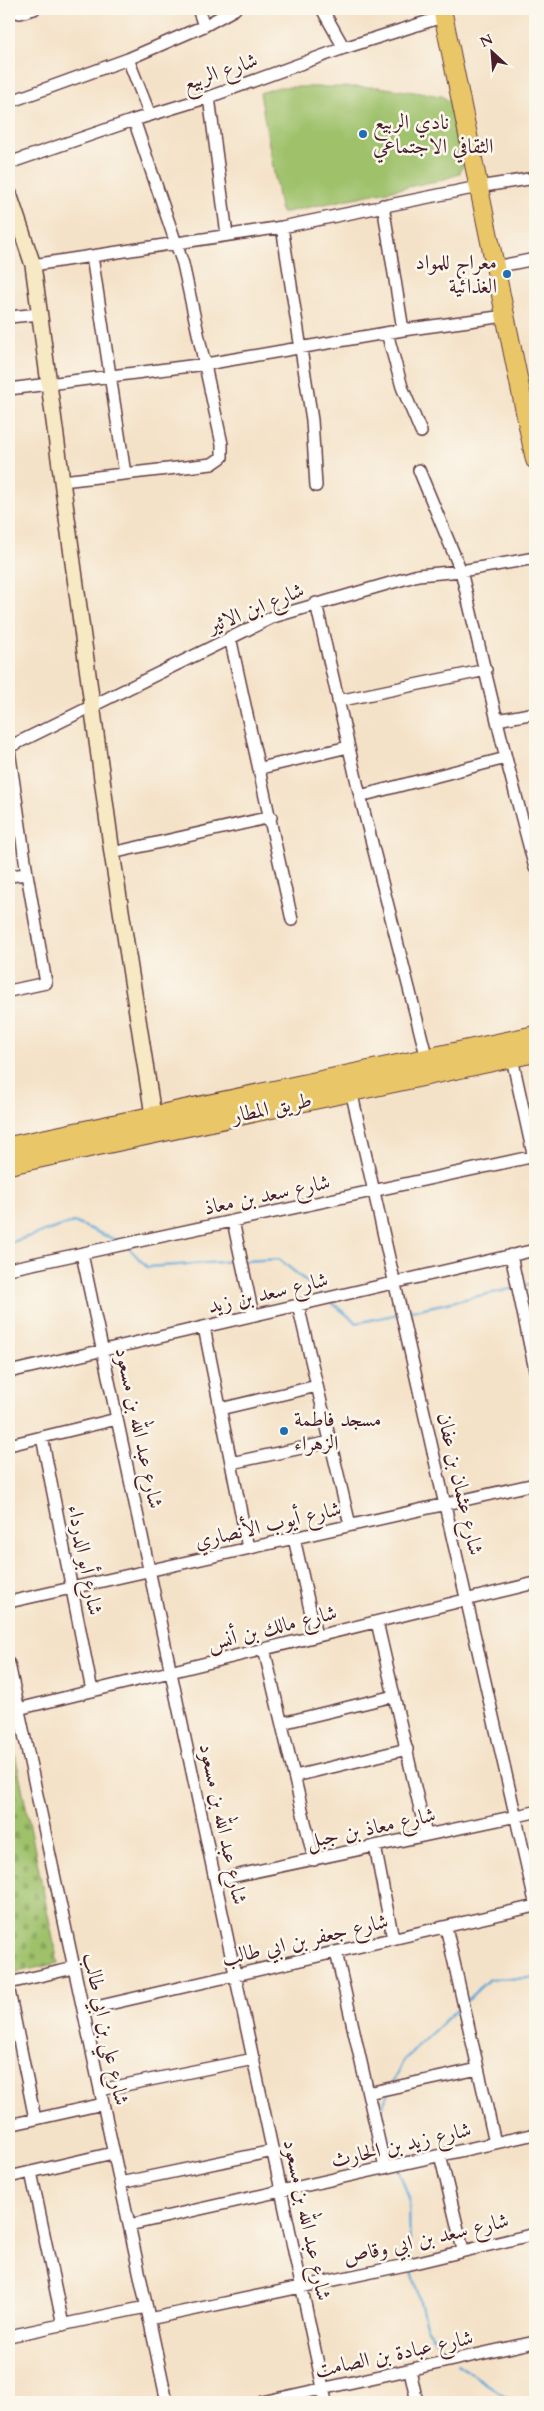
<svg xmlns="http://www.w3.org/2000/svg" width="544" height="2411" font-family="Cardo,Amiri,serif">
<style>
.cemetery{fill:url(#cemetery-stones);stroke:#74704b}
.pitch{fill:#9ec16b;stroke:#74704b}
.lines{fill:none;stroke-linecap:round;stroke-linejoin:round}
.stream{stroke:#60a8d7;stroke-width:2.5}
.street-casing{stroke:#643c43;stroke-width:14}
.secondary-casing{stroke:#643c43;stroke-width:18}
.primary-casing{stroke:#643c43;stroke-width:20}
.highway-casing{stroke:#643c43;stroke-width:22}
.street{stroke:#fff;stroke-width:11}
.secondary{stroke:#f6e9c3;stroke-width:15}
.primary{stroke:#e9c769;stroke-width:18}
.highway{stroke:#e9c769;stroke-width:20}
.poi-dot{fill:#1f6fb2;stroke:#fbf7ec;stroke-width:2}
.labels{text-anchor:middle;dominant-baseline:central;stroke-width:5;stroke-linejoin:round;paint-order:stroke}
.street-label{font-size:21px;fill:#4a1f2b;stroke:#fbf7ec}
.poi-label{font-size:21px;fill:#4a1f2b;stroke:#fbf7ec;text-anchor:start}
</style>
<defs>
<pattern id="cemetery-stones" width="16" height="16" patternUnits="userSpaceOnUse" patternTransform="scale(1.25)"><rect width="16" height="16" fill="#9ec16b"/><path d="M2 7V4a2 2 0 0 1 4 0v3zM10 15v-3a2 2 0 0 1 4 0v3z" fill="#8aa55d"/></pattern>
</defs>
<rect width="100%" height="100%" fill="#fbf7ec"/>
<filter id="ink" filterUnits="userSpaceOnUse"><feTurbulence type="fractalNoise" baseFrequency=".02" numOctaves="2"/><feDisplacementMap in="SourceGraphic" scale="10" xChannelSelector="R" yChannelSelector="G"/><feConvolveMatrix kernelMatrix="1 2 1 2 8 2 1 2 1" color-interpolation-filters="sRGB"/></filter>
<filter id="wash" filterUnits="userSpaceOnUse"><feTurbulence type="fractalNoise" baseFrequency=".0096" numOctaves="4" result="noise"/><feDisplacementMap in="SourceGraphic" scale="20" xChannelSelector="R" yChannelSelector="G"/><feGaussianBlur stdDeviation="1.12" result="paint"/><feColorMatrix in="noise" values="0 0 0 0 0 0 0 0 0 0 0 0 0 0 0 0 0 1.4 0 .05"/><feComposite in="paint" operator="in"/></filter>
<g filter="url(#wash)">
<rect width="100%" height="100%" fill="#f4e2c8"/>
<path class="cemetery" d="M9 1724 58 1963 9 1974Z"/>
<path class="pitch" d="M279 87H378L442 96 454 105 464 163 459 174 441 180 281 213 260 93Z"/>
<g class="lines">
<path class="stream" d="M9 1243 74 1222 118 1241
M129 1248 147 1267 237 1261
M245 1261 279 1259 324 1296
M520 1286 535 1283
M330 1301 357 1323 398 1314
M406 1312 515 1288
M467 2000 489 1979 535 1978
M393 2083 403 2061 459 2007
M378 2117 389 2092
M385 2142 395 2162
M398 2169 409 2198 410 2262
M411 2267 427 2329 449 2357
M457 2364 514 2402"/>
</g>
</g>
<g filter="url(#ink)">
<g class="lines">
<defs>
<path id="street" d="M198 9 204 26
M322 9 344 48
M9 10 20 13 34 9
M128 59 150 115
M209 97 227 235
M9 102 128 59 204 26 235 9
M9 163 134 120 209 97 344 48 442 17
M383 205 403 330
M282 227 312 420 316 486
M92 256 125 474
M33 265 282 227 478 187 535 178
M495 267 535 259
M9 317 40 314
M387 333 402 387 421 432
M9 389 206 364 403 330 505 316
M419 470 461 571 506 758 535 868
M62 481 212 464 222 457V444L183 264 134 120
M316 603 360 796 427 1059
M230 637 292 920
M338 701 486 670
M497 720 535 713
M9 747 273 617 418 575 461 571 535 558
M9 750 27 874 46 983 9 991
M261 768 348 747
M360 796 506 758
M112 853 271 817
M9 876 27 874
M512 1058 535 1163
M350 1086 535 1902
M233 1221 253 1315
M82 1254 326 2402
M511 1255 535 1370
M9 1269 535 1156
M298 1305 350 1525
M204 1327 248 1548
M9 1372 535 1250
M220 1409 317 1386
M42 1437 92 1691
M9 1445 117 1419
M231 1463 330 1442
M294 1538 316 1636
M9 1602 535 1484
M377 1622 426 1835
M264 1649 314 1860
M9 1664 167 2402
M18 1709 535 1583
M282 1723 394 1696
M295 1776 407 1749
M375 1846 393 1939
M215 1880 535 1812
M446 1927 495 2143
M336 1952 385 2168
M9 1983 74 1968
M9 1991 35 2119
M83 2010 535 1906
M100 2090 254 2059
M368 2093 478 2069
M9 2125 103 2104
M440 2155 463 2250
M31 2172 63 2325
M9 2177 113 2153
M120 2183 273 2151
M129 2225 535 2134
M149 2319 410 2264 535 2234
M9 2336 146 2307
M410 2370 417 2402
M262 2402 535 2342"/>
<path id="secondary" d="M9 194 33 265 112 853 153 1115"/>
<path id="primary" d="M442 9 535 460"/>
<path id="highway" d="M9 1147 535 1036
M9 1164 535 1052"/>
</defs>
<use href="#street" class="street-casing"/>
<use href="#secondary" class="secondary-casing"/>
<use href="#primary" class="primary-casing"/>
<use href="#highway" class="highway-casing"/>
<use href="#street" class="street"/>
<use href="#secondary" class="secondary"/>
<use href="#primary" class="primary"/>
<use href="#highway" class="highway"/>
</g>
</g>
<g class="poi-dot">
<circle cx="363" cy="134" r="5"/>
<circle cx="507" cy="274" r="5"/>
<circle cx="284" cy="1431" r="5"/>
</g>
<g class="labels">
<g class="street-label">
<text transform="translate(220 72) rotate(-19)">شارع الربيع</text>
<text transform="translate(256 608) rotate(-22)">شارع ابن الاثير</text>
<text transform="translate(272 1108) rotate(-12)">طريق المطار</text>
<text transform="translate(267 1195) rotate(-12)">شارع سعد بن معاذ</text>
<text transform="translate(268 1293) rotate(-13)">شارع سعد بن زيد</text>
<text transform="translate(139 1428) rotate(78)">شارع عبد الله بن مسعود</text>
<text transform="translate(460 1484) rotate(77)">شارع عثمان بن عفان</text>
<text transform="translate(268 1525) rotate(-13)">شارع أيوب الأنصاري</text>
<text transform="translate(85 1560) rotate(79)">شارع أبو الدرداء</text>
<text transform="translate(272 1628) rotate(-14)">شارع مالك بن أنس</text>
<text transform="translate(223 1824) rotate(78)">شارع عبد الله بن مسعود</text>
<text transform="translate(371 1828) rotate(-12)">شارع معاذ بن جبل</text>
<text transform="translate(305 1940) rotate(-13)">شارع جعفر بن ابي طالب</text>
<text transform="translate(106 2029) rotate(78)">شارع علي بن ابي طالب</text>
<text transform="translate(401 2145) rotate(-13)">شارع زيد بن الحارث</text>
<text transform="translate(307 2220) rotate(78)">شارع عبد الله بن مسعود</text>
<text transform="translate(426 2239) rotate(-13)">شارع سعد بن ابي وقاص</text>
<text transform="translate(394 2354) rotate(-12)">شارع عبادة بن الصامت</text>
</g>
<g class="poi-label">
<text x="373" y="122">نادي الربيع<tspan x="373" dy="24">الثقافي الاجتماعي</tspan></text>
<text x="497" y="262" text-anchor="end">معراج للمواد<tspan x="497" dy="24">الغذائية</tspan></text>
<text x="294" y="1419">مسجد فاطمة<tspan x="294" dy="24">الزهراء</tspan></text>
</g>
</g>
<rect width="544" height="2411" fill="none" stroke="#fbf7ec" stroke-width="30"/>
<g transform="translate(492 52) rotate(334)" stroke="#fbf7ec" stroke-width="4" paint-order="stroke">
<path d="M0-4L9 19L0 12L-9 19Z" fill="#4a1f2b"/>
<text y="-8" font-size="14" font-weight="bold" text-anchor="middle" fill="#4a1f2b">N</text>
</g>
</svg>
